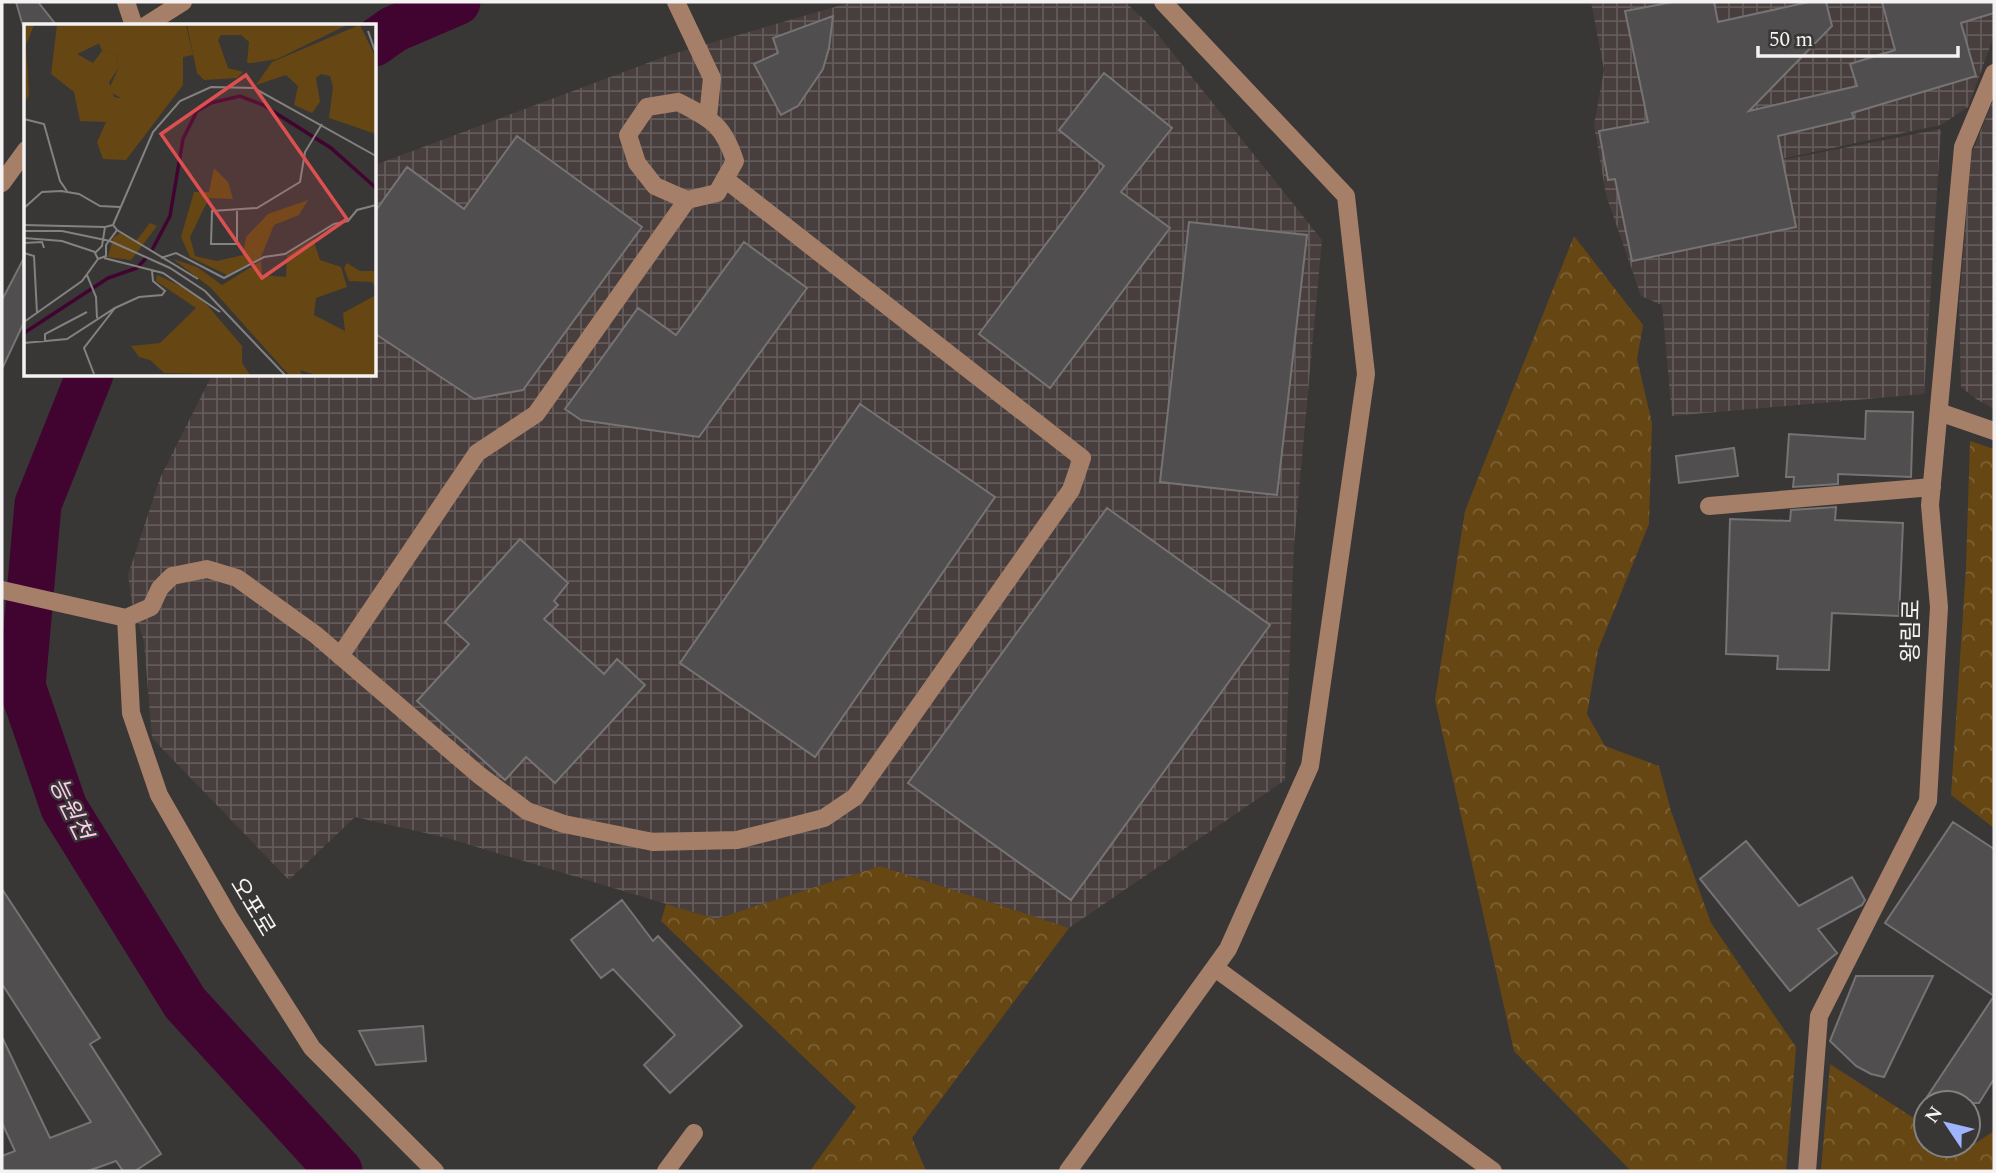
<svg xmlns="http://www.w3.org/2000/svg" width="1996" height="1173" font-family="Spectral,'Noto Sans KR',serif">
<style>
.industrial{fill:url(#industrial-grid)}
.forest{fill:url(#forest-crowns)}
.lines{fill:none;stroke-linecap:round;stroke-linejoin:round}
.river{stroke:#410431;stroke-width:47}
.building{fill:#514e4f;stroke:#767374;stroke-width:2}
.minor{stroke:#a67f69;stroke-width:18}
.labels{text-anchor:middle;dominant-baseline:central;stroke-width:5;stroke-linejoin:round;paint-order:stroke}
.street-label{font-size:23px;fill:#f4f2f2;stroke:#393636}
.water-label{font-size:24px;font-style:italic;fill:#fbcce9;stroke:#393636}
.inset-river{fill:none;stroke:#410431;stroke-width:3.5}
.inset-road{fill:none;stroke:#848181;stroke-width:2}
.view{fill:#dc5050;fill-opacity:0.15;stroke:#dc5050;stroke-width:3.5}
.inset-edge{fill:none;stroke:#f4f2f2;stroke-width:3.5}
</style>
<defs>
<pattern id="industrial-grid" width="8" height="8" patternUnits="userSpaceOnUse" patternTransform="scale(1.75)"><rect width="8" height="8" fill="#483e3d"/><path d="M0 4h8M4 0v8" fill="none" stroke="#635a5a"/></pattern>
<pattern id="forest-crowns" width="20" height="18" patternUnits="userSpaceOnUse" patternTransform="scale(1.75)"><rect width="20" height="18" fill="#664713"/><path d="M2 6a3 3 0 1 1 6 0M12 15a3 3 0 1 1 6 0" fill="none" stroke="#7c6236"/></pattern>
</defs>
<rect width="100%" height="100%" fill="#393636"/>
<path class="industrial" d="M852 2H1125L1152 27 1322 240 1294 545 1285 780 1069 928 880 866 716 919 447 838 355 817 289 880 152 738 144 642 132 603 128 575 160 478 212 375 374 374 375 165 669 55Z
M1591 2H1994V36L1968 107 1941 125 1705 175 1941 129 1924 394 1672 416 1662 305 1641 296 1606 195 1594 125 1604 70Z
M1994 98V409L1976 399 1961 387 1959 304 1971 155Z"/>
<path class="forest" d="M1574 236 1643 325 1637 359 1652 423 1649 524 1598 650 1587 714 1605 746 1659 766 1671 811 1711 923 1796 1047 1786 1171H1631L1514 1051 1435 700 1465 511Z
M1970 441 1994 449V828L1951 795 1966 568Z
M880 866 1069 928 912 1138 926 1171H810L856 1107 661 921 666 904 716 919Z
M1830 1064 1926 1126V1145H1956L1965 1150 1994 1131V1171H1821Z"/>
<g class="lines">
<path class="river" d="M374 43 394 29 457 2
M90 374 38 504 22 686 64 808 185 1003 339 1171"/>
</g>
<path class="building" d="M16 2H38L57 26H23Z
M1673 2H1714L1718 22 1809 2H1826L1832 26 1749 111 1857 86 1850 64 1895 50 1882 2H1994V13L1961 23 1976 76 1852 113 1854 118 1778 136 1796 227 1632 261 1615 179 1608 180 1599 131 1648 122 1625 11Z
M833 16 829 48 823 69 798 106 781 115 754 64 778 53 773 38Z
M1104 73 1172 128 1121 192 1170 228 1050 388 979 334 1104 166 1059 130Z
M517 136 642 227 523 390 474 399 374 333V213L407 167 464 209Z
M1189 222 1307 235 1277 495 1160 482Z
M744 242 807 288 699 437 581 420 565 409 638 308 676 335Z
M26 254V318L2 369V300Z
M860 404 995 497 815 757 680 663Z
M1866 411 1913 412 1911 477 1838 474V484L1793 487 1794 477H1786L1789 434 1865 439Z
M1734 448 1738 476 1679 483 1676 456Z
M1836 507 1835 520 1903 523 1899 616 1832 613 1829 670 1777 669 1778 656 1726 654 1730 519 1790 521 1791 510Z
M1107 508 1270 625 1071 900 908 783Z
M520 539 568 583 554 601 558 605 544 619 604 674 617 659 645 685 555 783 526 757 505 780 417 701 469 644 445 622Z
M1953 822 1994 849V1079L1979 1103H1923L1994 996 1885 923Z
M1746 841 1799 906 1852 877 1865 900 1862 905 1818 929 1837 953 1790 991 1700 879Z
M2 889 100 1038 90 1044 161 1154 135 1171H123L116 1161 88 1171H2V1156L15 1151 2 1123V1037L50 1138 91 1122 2 984Z
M622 900 653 941 658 936 742 1026 670 1093 644 1065 675 1035 613 969 601 978 571 940Z
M1856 976H1933L1884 1077 1871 1074 1856 1066 1830 1041Z
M423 1026 426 1061 376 1065 359 1031Z"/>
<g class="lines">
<path class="minor" d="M126 2 134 26
M676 2 712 78 708 117
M145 26 183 2
M678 102C711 119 723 124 735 161L717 193 687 200 655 186 637 163 628 135 647 107Z
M2 183 26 150
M1939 412 1994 431
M1709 506 1932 487
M2 590 126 618 151 607 160 588 172 576 207 569 237 578 316 635 479 775 527 811 564 824 653 842 737 840 824 818 855 797 1071 490 1082 458 725 179
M126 618 131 713 159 795 229 917 312 1048 435 1171
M340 656 477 453 536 414 687 200
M1215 968 1493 1171
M666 1171 694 1133
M1068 1171 1228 949 1310 766 1366 374 1346 196 1163 2
M1807 1171 1819 1016 1928 801 1939 607 1930 505 1963 147 1994 73"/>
</g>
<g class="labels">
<g class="street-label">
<text transform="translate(1912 631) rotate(-89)">왕림로</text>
<text transform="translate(252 907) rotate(59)">오포로</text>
</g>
<g class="water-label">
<text transform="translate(70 809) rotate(64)">능원천</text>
</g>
</g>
<g transform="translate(24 24)">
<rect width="352" height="352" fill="#393636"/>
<path d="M126 199 133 202 107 236 84 233 89 214 96 209 112 217Z" fill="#664713"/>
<path d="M0 1H10L2 21 5 71 0 80ZM33 1H68L76 19 53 30 69 39 78 27 92 30 95 43 85 58 90 73 102 75 134 94 102 136 79 135 73 118 82 98 56 97 50 68 27 50ZM326 1H336L352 34V110L305 94 309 63 306 52 297 50 292 54 296 78 288 89 270 81 274 62 262 51 232 61 248 38 333 2ZM190 144 204 158 209 175 185 174 166 213 171 232 193 237 219 231 222 213 244 190 284 176 275 191 250 201 237 233 203 251 166 233 157 213 170 168H185ZM289 215 296 236 317 243 323 263 292 274 290 291 321 307 319 289 352 271V351H292L276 346 278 351H265L187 264 149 235 173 243 198 261 237 237 238 251 262 253 263 232ZM323 239 336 247H352V264L348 258 325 257 320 244ZM133 251 167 267 184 282 218 322V339L226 351 140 349 126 336 115 333 107 322 136 319 172 284 132 257Z" fill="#664713"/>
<path d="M68 1H162L169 31 159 33V61L134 94 84 67 95 43 92 30 78 27ZM163 1H323L253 35 228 39H223L225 18 217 11H197L194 16 204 44 219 48 213 54 180 56 173 49Z" fill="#664713"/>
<path class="inset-river" d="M128 226 146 192 159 115 173 87 187 79 216 72 239 81 307 124 352 164M0 309 84 254 113 244 123 233"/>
<path class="inset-road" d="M344 7 352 30M0 95 20 100 36 157 43 167M0 184 18 168 37 167 55 170 76 182 96 183M213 187V220H187L188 187 233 184 276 158 281 128 298 100M0 201 81 203M89 201 129 108 156 77 187 63 230 64 352 132M93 206 174 255M0 207H38L86 217 146 244 181 267 261 351M0 214 38 217 71 228M0 219 18 218 20 224M0 229 10 232 13 289M80 234 139 249 196 288M137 234 152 229 200 254 240 233 261 230 310 200 324 197 333 186 352 181M63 251 72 273 73 294M0 298 58 257 74 235 71 229 78 222 81 203 89 201 93 206 82 221V232L74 235M21 318V310L63 288M0 319 43 315 91 284 115 273 138 271 141 267 129 257 128 247M70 350 60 324 91 284"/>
<path class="view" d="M222 51 323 195 238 254 137 110Z"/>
<rect width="352" height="352" class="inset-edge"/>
</g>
<rect width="1996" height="1173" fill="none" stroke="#f4f2f2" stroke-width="7"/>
<g transform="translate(1947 1124) rotate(305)"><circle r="33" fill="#393636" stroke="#848181" stroke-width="2"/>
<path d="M0-5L12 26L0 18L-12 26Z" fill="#9eb4fd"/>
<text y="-10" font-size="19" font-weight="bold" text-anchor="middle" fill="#f4f2f2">N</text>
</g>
<path d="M1758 46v10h200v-10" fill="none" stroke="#f4f2f2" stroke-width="3.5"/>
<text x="1769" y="46" font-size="21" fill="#f4f2f2" stroke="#393636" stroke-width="5" paint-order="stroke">50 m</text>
</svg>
